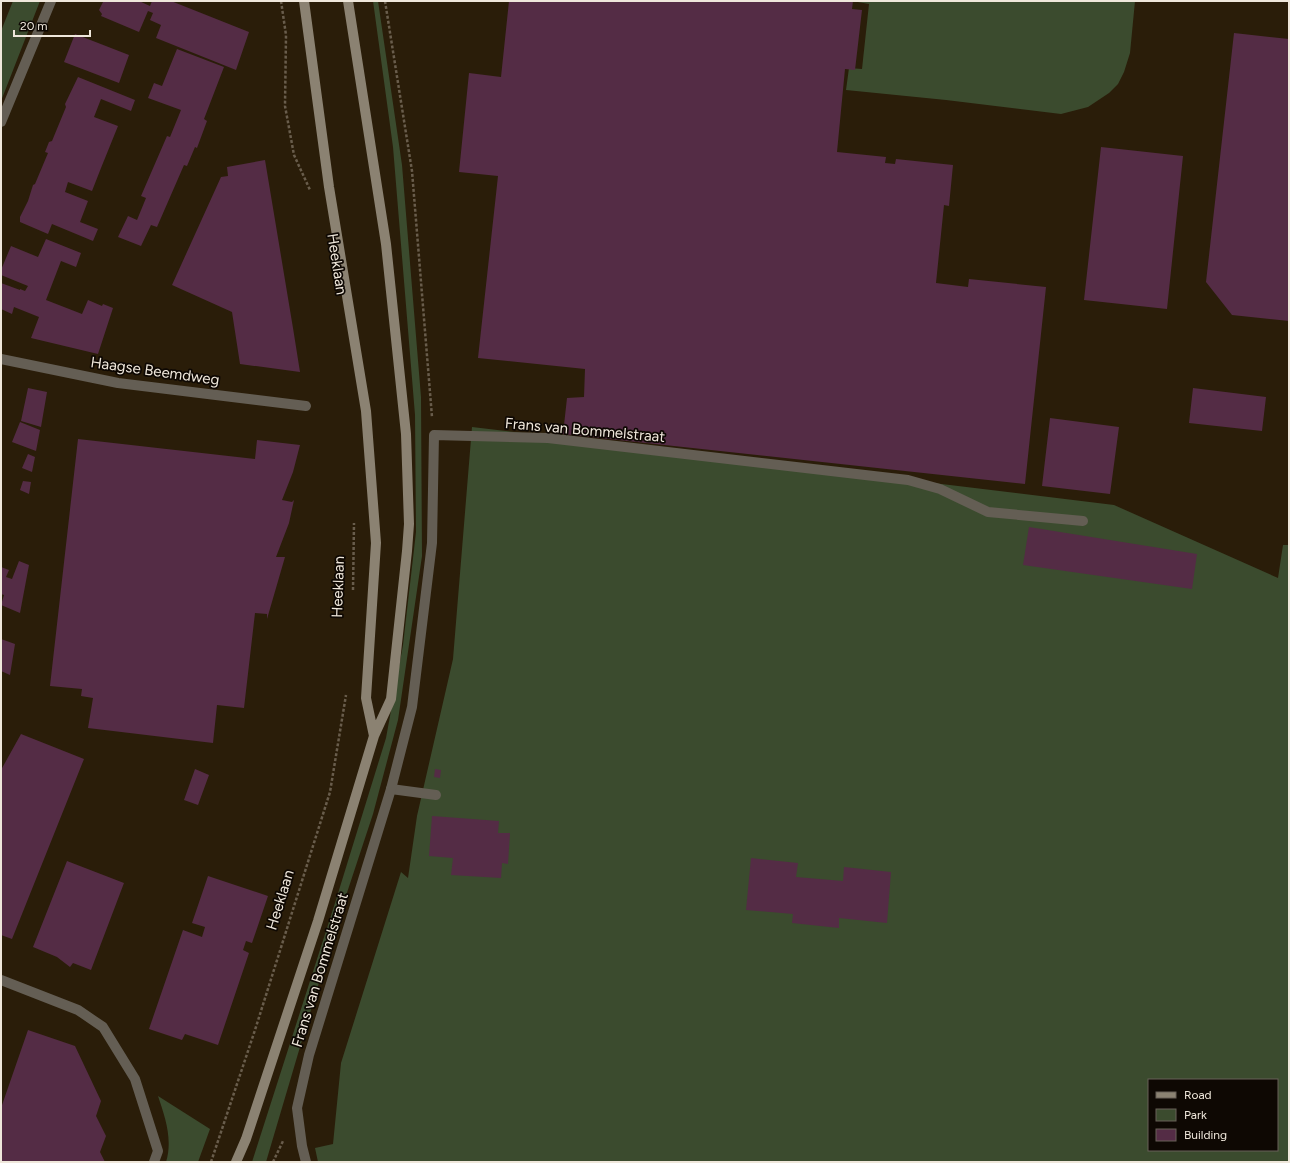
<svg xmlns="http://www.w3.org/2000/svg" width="1290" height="1163" font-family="Figtree,sans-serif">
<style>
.green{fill:#3b4b2e;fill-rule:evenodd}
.building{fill:#542c45}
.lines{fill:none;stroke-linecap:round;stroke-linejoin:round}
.path{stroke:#695d4c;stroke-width:2.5;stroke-dasharray:3 2;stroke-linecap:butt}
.service{stroke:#645e54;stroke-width:10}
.minor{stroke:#645e54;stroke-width:10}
.secondary{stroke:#8b8272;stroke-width:10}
.labels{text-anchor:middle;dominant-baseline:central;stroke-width:3.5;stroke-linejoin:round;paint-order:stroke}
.street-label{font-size:15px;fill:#efe7db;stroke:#0e0803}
</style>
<rect width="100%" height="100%" fill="#2a1d09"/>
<path class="green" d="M13 1H40L1 101V31Z
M373 1H378L402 165 421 397 422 556 398 720 373 814 334 932 266 1162H252L335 903 386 738 403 645 416 532 415 415 393 147Z
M852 1H1135L1130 53 1124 72 1118 84 1109 93 1088 107 1061 114 946 100 846 90 849 68 862 69 869 4Z
M472 427 1114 505 1278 578 1283 545H1289V1162H318L315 1148 333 1144 341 1063 401 872 408 878 417 816 453 659ZM1149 1080H1277V1150H1149Z
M158 1096 210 1129 198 1162H166C173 1139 165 1117 158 1096Z"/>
<path class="building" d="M105 1H139L150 6 152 1H171L249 32 236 70 156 38 161 25 150 20 153 13 148 11 139 32 101 16 102 14 99 10 103 2Z
M509 1H853L852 9 862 10 855 70 845 69 837 152 886 157 885 163 895 164 896 159 953 165 949 206 944 205 936 283 968 287 969 279 1046 287 1025 484 563 434 567 398 584 397 585 369 478 358 498 176 459 172 469 73 501 77Z
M1234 33 1289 39V321L1232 315 1206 282Z
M75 34 129 55 119 83 64 62Z
M177 49 224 67 204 119 207 121 197 148 195 147 187 166 184 165 157 227 151 225 141 246 118 237 128 216 137 220 146 198 141 196 167 136 170 137 181 110 148 98 154 83 162 86Z
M78 77 135 100 131 111 101 99 94 117 118 126 101 168 92 191 68 182 65 192 88 201 80 222 98 229 93 241 52 224 48 234 20 222V217L28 201 33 185 35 184 48 153 45 152 49 142 52 141 66 107 65 104Z
M1101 147 1183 156 1167 309 1084 300Z
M265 160 293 328 300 372 240 364 232 312 172 285 221 177 228 176 227 167Z
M46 239 81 253 76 267 61 261 46 300 82 314 88 300 102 306 103 304 113 308 98 354 31 338 39 317 14 307 12 314 1 309V283L20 290V289L25 291 28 286 1 275V270L11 246 38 257Z
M28 388 47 392 41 427 21 421Z
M1193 388 1266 397 1262 431 1189 423Z
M1050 418 1119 427 1110 494 1042 486Z
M20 422 40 430 36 451 12 442Z
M78 439 255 459 257 440 300 445 293 472 282 500 292 502 294 500 289 523 276 557H285L267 619V614L255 613 244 708 217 705 213 743 88 728 93 698 81 696 82 689 50 686Z
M28 454 35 457 32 472 22 468Z
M23 481 31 482 29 494 20 490Z
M1029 527 1197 554 1192 589 1023 565Z
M19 561 29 565 20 613 1 605 4 595 1 594V567L9 570 6 577 12 579Z
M1 639 15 644 10 675 1 671Z
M21 734 84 759 12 939 1 935V770Z
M195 769 209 775 198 805 184 800Z
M435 769 441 770 440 778 434 777Z
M432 816 499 821 498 833H510L508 864 502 863 501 878 451 875 453 858 429 856Z
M751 858 798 863 796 877 843 881 844 867 891 872 887 923 839 918V928L792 923 793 914 746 910Z
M67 861 124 883 91 970 73 963 70 967 57 957 33 947Z
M208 876 268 896 252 943 246 941 243 950 249 953 218 1045 185 1034 182 1040 149 1029 183 930 202 937 205 927 192 923Z
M28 1030 75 1046 101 1101 96 1116 106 1136 100 1152 105 1162H1V1108Z"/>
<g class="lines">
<path class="path" d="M281 1 286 35 285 106 294 155 310 190
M385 1 412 171 432 417
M353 590 354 523
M211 1162 255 1030 330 792 346 695
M273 1162 283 1141"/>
<path class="service" d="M391 789 436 795"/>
<path class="minor" d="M1 122 51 1
M1 359 118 383 306 406
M1 980 78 1010 103 1027 135 1079 158 1151 154 1162
M306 1162 302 1146 297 1108 309 1055 391 789 412 707 432 543 434 435 548 438 908 480 940 489 988 512 1083 521"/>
<path class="secondary" d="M304 1 329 187 366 411 376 543 366 698 374 736
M236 1162 246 1139 318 921 374 736 391 699 407 551 409 524 406 434 386 244 348 1"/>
</g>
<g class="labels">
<g class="street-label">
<text transform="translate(337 264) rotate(81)">Heeklaan</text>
<text transform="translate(155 371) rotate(8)">Haagse Beemdweg</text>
<text transform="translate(585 430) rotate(5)">Frans van Bommelstraat</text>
<text transform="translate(338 587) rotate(-88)">Heeklaan</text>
<text transform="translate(280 900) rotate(-73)">Heeklaan</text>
<text transform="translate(320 970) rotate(-73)">Frans van Bommelstraat</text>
</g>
</g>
<rect width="1290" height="1163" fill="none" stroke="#efe7db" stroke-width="4"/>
<rect x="1148" y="1079" width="130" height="72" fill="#0e0803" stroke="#686159"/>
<rect x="1156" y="1092" width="20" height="6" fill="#8b8272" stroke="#686159"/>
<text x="1184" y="1099" font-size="12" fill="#efe7db">Road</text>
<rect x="1156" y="1109" width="20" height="12" fill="#3b4b2e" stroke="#686159"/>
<text x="1184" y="1119" font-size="12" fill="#efe7db">Park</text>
<rect x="1156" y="1129" width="20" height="12" fill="#542c45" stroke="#686159"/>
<text x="1184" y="1139" font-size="12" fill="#efe7db">Building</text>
<path d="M14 30v6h76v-6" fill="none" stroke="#efe7db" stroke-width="2"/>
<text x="20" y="30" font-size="12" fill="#efe7db" stroke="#0e0803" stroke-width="3" paint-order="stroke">20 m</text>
</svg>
